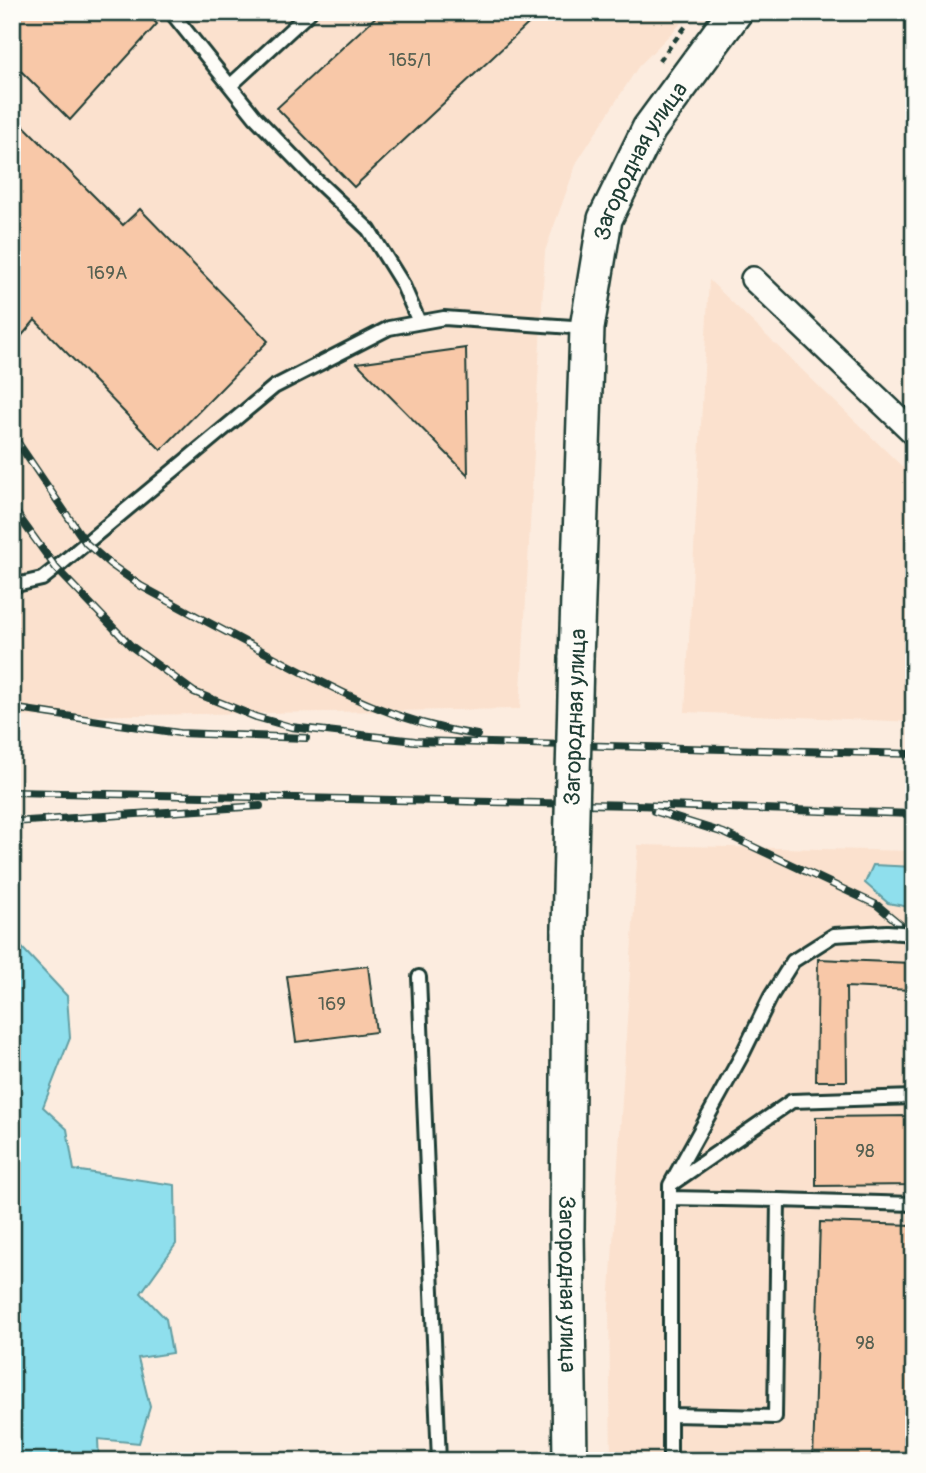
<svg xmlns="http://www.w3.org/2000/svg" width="926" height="1473" font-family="Pangolin,sans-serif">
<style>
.built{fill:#fbe1ce}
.water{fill:#8fdfed;stroke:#629ea3;stroke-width:2}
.building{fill:#f8c8a8;stroke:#1f3d34;stroke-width:2}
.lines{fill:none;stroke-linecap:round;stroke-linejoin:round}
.lane-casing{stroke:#1f3d34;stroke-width:18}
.street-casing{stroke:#1f3d34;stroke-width:28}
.secondary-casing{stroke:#1f3d34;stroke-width:38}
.path{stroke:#1f3d34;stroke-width:4.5;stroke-dasharray:7 5;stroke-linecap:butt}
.lane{stroke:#fdfcf7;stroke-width:12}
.street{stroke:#fdfcf7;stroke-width:23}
.secondary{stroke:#fdfcf7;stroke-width:33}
.rail-casing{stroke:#1f3d34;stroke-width:8}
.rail{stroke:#fdfcf7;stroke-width:5;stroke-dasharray:16;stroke-linecap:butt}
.lane-bridge-casing{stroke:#1f3d34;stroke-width:18;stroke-linecap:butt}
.secondary-bridge-casing{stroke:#1f3d34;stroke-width:38;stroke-linecap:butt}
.lane-bridge{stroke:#fdfcf7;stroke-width:12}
.secondary-bridge{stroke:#fdfcf7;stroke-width:33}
.labels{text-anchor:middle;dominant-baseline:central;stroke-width:5;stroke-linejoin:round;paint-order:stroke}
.number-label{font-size:19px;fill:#556051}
.street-label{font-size:23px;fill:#1f3d34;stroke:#fdfcf7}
</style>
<rect width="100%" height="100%" fill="#fcecdf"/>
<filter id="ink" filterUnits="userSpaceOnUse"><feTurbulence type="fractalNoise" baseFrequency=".0143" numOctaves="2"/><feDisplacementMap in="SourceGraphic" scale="14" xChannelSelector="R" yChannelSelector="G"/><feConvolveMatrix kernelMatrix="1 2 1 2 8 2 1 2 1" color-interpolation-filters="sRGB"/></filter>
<g filter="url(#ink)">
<path class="built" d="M12 12H692L638 67 577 162 545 251 520 709 12 717Z
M709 280 914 478V722L685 712Z
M638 845 914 851V1461H611L609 1307Z"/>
<path class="water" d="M873 865 914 867V908L888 903 865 883Z
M12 937 67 996 70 1038 43 1107 67 1129 74 1170 175 1185 176 1244 141 1293 166 1319 172 1353 138 1358 150 1407 139 1443 98 1439 99 1461H12Z"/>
<path class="building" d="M12 12H146L157 24 70 120 12 62Z
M381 12H541L354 187 277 108Z
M12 114 123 225 140 209 268 341 161 450 35 320 14 345 12 343Z
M466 348 468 475 357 363Z
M818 959 911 963V990L846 987 847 1081H816Z
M368 966 376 1032 296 1042 287 976Z
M914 1116V1185L816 1186V1117Z
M820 1222 914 1225V1461H813Z"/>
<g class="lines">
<defs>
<path id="lane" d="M171 12 255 117 314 178 369 230 402 283 419 322
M231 85 310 12
M12 586 42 579 56 568 274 387 389 328 444 318 587 328
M419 977 439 1461
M673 1183 792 1101 914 1097
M778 1200 914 1204
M670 1415 775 1417 778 1200 670 1198
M670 1461V1185L743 1053 771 996 793 961 834 935 887 932"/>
<path id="street" d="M753 279 914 433"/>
<g id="secondary">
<path id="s1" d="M576 659 587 328 605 219 649 129 735 12"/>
<path id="s2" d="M569 929 567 1231 570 1461"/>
</g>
</defs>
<use href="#lane" class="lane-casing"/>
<use href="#street" class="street-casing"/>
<use href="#secondary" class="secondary-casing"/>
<path class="path" d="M659 61 686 26"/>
<use href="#lane" class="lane"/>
<use href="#street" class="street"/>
<use href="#secondary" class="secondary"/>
<defs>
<path id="rail" d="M12 434 86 543 110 564 141 586C183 609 226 632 268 654 341 693 394 722 477 735
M12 507 56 568 131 646 194 692 256 717 291 727 415 741 914 754
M12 708 179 733 306 738
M12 792 635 805 914 814
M654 811 724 833 877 905 914 936
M12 822 260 806"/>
</defs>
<use href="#rail" class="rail-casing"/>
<use href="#rail" class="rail"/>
<defs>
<path id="lane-bridge" d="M887 932 914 934"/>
<path id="secondary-bridge" d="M569 929 576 659"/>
</defs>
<use href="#lane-bridge" class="lane-bridge-casing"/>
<use href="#secondary-bridge" class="secondary-bridge-casing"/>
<use href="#lane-bridge" class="lane-bridge"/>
<use href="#secondary-bridge" class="secondary-bridge"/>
</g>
</g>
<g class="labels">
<g class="number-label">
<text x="410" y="60">165/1</text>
<text x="107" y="273">169А</text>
<text x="332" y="1004">169</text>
<text x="865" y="1151">98</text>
<text x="865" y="1343">98</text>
</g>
<g class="street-label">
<text stroke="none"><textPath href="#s1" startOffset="509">Загородная улица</textPath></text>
<text transform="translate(575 717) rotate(-88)">Загородная улица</text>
<text stroke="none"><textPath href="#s2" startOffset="355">Загородная улица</textPath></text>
</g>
</g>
<rect width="926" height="1473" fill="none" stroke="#fdfcf7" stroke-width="42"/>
<rect x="21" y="21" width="884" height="1431" fill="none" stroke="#1f3d34" stroke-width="2.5" filter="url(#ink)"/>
</svg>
